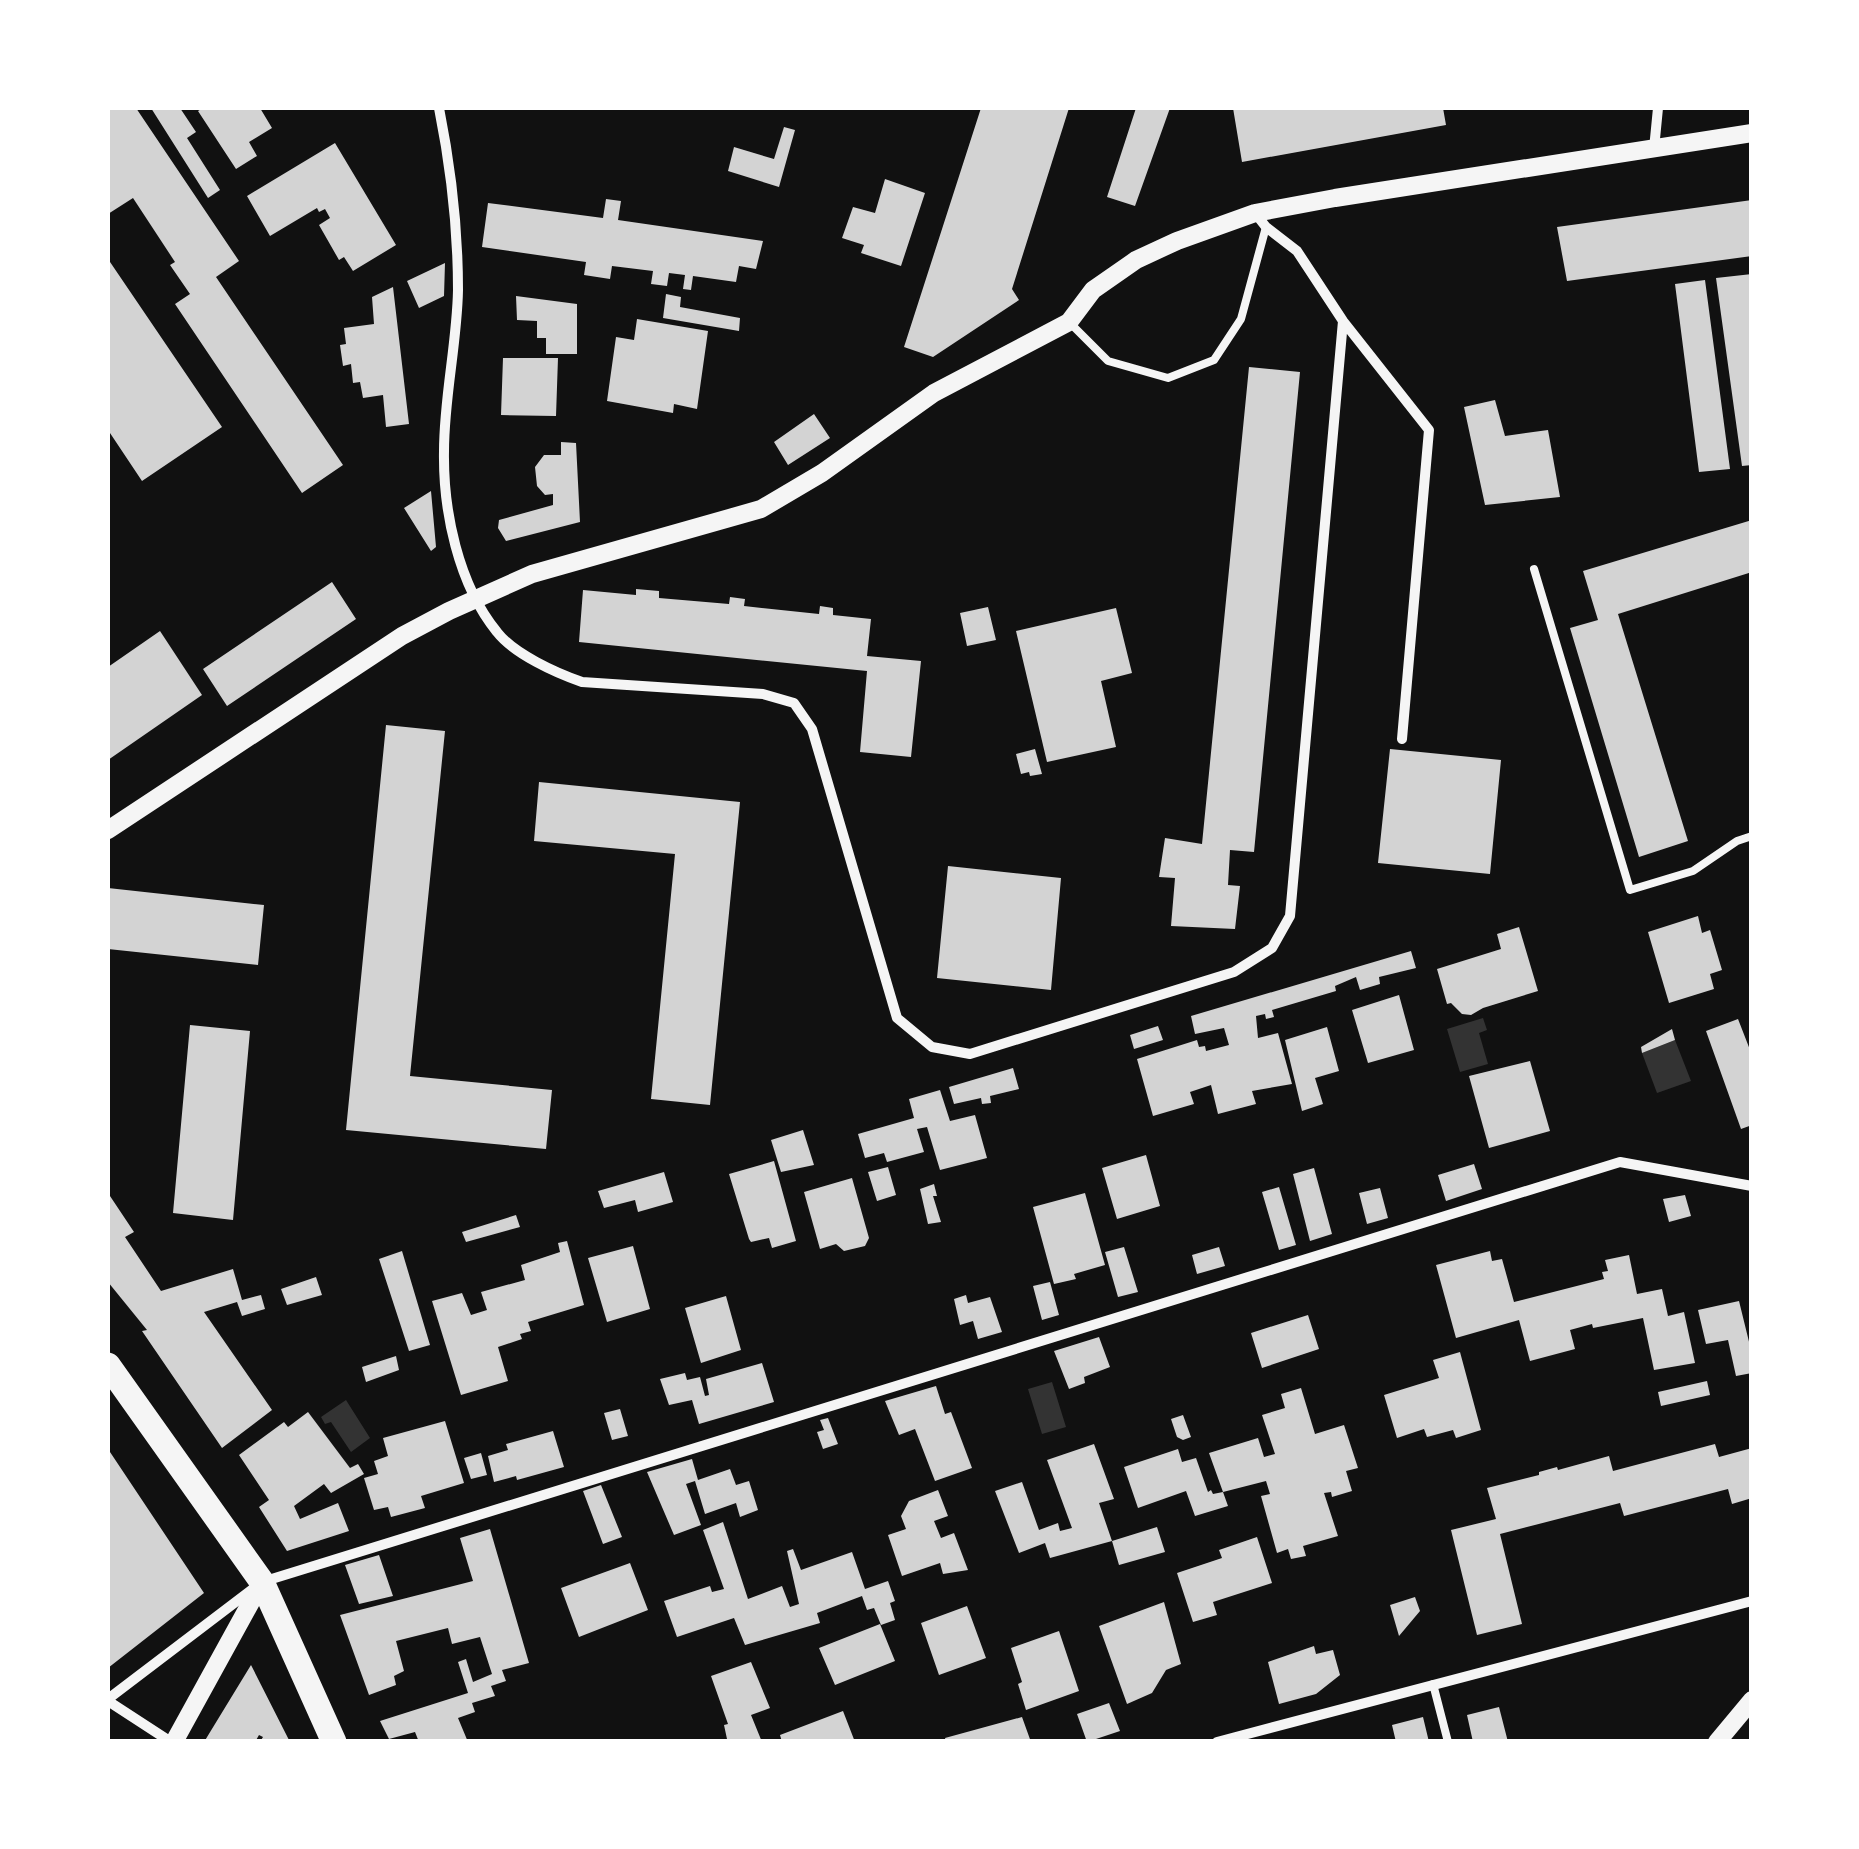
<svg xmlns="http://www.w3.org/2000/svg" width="1859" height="1849" font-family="Cabin,sans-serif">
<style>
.water{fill:#333}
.building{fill:#d3d3d3}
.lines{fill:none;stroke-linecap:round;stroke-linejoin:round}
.service{stroke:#f5f5f5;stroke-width:8}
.minor{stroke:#f5f5f5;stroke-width:10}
.tertiary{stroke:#f5f5f5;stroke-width:18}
.primary{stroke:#f5f5f5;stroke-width:25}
</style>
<rect width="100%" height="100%" fill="#111"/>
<path class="water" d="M1483 1018 1487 1030 1479 1033 1488 1064 1460 1072 1447 1029Z
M1675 1040 1691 1081 1657 1093 1642 1053Z
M1052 1382 1066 1427 1042 1434 1028 1389Z
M346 1400 370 1438 351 1452 331 1422 325 1424 321 1417Z"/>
<path class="building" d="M108 108H136L239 261 216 277 343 465 302 493 175 304 190 294 170 265 175 262 133 198 108 214Z
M151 108H180L196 132 187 138 220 190 208 198Z
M203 108H260L272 128 249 142 257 156 236 169 198 111Z
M981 108H1069L1012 289 1019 300 933 357 904 347Z
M1136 108H1170L1135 206 1107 197Z
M1233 108H1443L1446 125 1242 162Z
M784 127 795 130 779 187 728 171 734 147 774 159Z
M335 143 396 245 353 271 344 257 339 260 319 225 330 218 325 209 319 212 317 208 270 236 247 196Z
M885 179 925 193 901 266 861 253 864 245 842 238 853 207 875 213Z
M606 199 621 201 618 220 763 241 756 269 739 266 736 282 693 276 691 290 683 289 685 275 669 273 667 286 651 284 653 271 612 266 610 279 584 275 586 262 482 247 488 203 603 218Z
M1752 200V256L1567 281 1557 227Z
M108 259 222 427 142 481 108 430Z
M445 263 444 296 419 308 407 281Z
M1752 274V465L1742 466 1716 278Z
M1705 280 1730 469 1699 472 1675 284Z
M393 287 409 424 386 427 383 395 363 398 360 382 353 383 351 364 343 366 340 345 346 344 344 328 374 324 372 297Z
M666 294 681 297 680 307 740 318 739 331 663 318Z
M516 296 577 304V354H546V338H537V321L517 320Z
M637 319 708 331 697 409 674 404 673 413 607 401 616 337 634 340Z
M503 358H558L556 416 501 415Z
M1249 367 1300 372 1254 852 1230 850 1228 885 1240 886 1235 929 1171 926 1175 878 1159 877 1165 838 1202 844Z
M1495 400 1505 436 1548 430 1560 497 1485 505 1464 407Z
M814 414 830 438 788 465 774 442Z
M561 442 576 443 580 522 506 541 498 528 499 520 553 505V494L545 495 537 486 535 467 544 455H561Z
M431 491 436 547 431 551 404 508Z
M1752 520V572L1618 614 1688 841 1639 857 1570 628 1598 620 1583 571Z
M332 582 356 619 227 706 203 669Z
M636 589 659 591V598L729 604 730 597 745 599 744 606 819 614 820 606 833 608V615L871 619 867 656 921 661 911 757 860 752 867 671 579 642 583 590 636 595Z
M988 607 996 640 967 646 960 613Z
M1116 608 1132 673 1101 681 1116 747 1047 762 1016 631Z
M160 631 202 695 108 760V667Z
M386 725 445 731 410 1076 552 1090 546 1149 346 1130Z
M1035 749 1042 774 1030 776 1029 772 1021 774 1016 754Z
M1390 749 1501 760 1490 874 1378 863Z
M539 782 740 802 710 1105 651 1099 675 854 534 841Z
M948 866 1061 878 1051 990 937 978Z
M108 888 264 905 258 965 108 949Z
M1698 916 1702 933 1710 930 1722 970 1710 974 1714 989 1669 1003 1648 932Z
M1519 927 1538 991 1483 1008 1471 1015 1462 1014 1451 1003 1447 1004 1437 969 1501 949 1497 934Z
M1411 951 1416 968 1379 977 1380 984 1360 990 1356 977 1335 986 1336 991 1272 1010 1274 1017 1266 1019 1265 1014 1256 1016 1258 1038 1278 1033 1292 1084 1252 1091 1256 1104 1218 1114 1211 1085 1190 1092 1194 1104 1153 1116 1137 1059 1197 1040 1199 1047 1205 1046 1206 1051 1229 1045 1224 1028 1195 1034 1191 1016Z
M1399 995 1414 1050 1368 1063 1352 1010Z
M1738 1019 1752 1055V1125L1741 1129 1706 1031Z
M190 1025 250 1031 233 1220 173 1213Z
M1158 1026 1163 1040 1134 1049 1130 1035Z
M1327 1027 1339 1071 1315 1078 1323 1104 1302 1111 1285 1040Z
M1672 1029 1675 1040 1642 1053 1641 1047Z
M1530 1061 1550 1131 1489 1148 1469 1076Z
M1013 1068 1019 1089 990 1096 991 1103 982 1104 981 1098 954 1104 949 1087Z
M940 1090 950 1121 975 1115 987 1158 940 1170 927 1127 917 1129 924 1152 887 1162 884 1153 865 1158 858 1134 914 1118 909 1099Z
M803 1130 814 1165 781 1172 771 1140Z
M1146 1155 1160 1206 1117 1219 1102 1168Z
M774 1161 796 1241 772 1248 769 1238 751 1242 749 1239 729 1174Z
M1474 1164 1482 1189 1446 1201 1438 1175Z
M888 1167 896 1195 877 1201 868 1172Z
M1314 1168 1332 1234 1310 1241 1293 1174Z
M664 1172 673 1202 638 1212 635 1200 604 1208 598 1191Z
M852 1178 869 1238 865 1246 844 1251 836 1244 820 1249 804 1192Z
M934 1184 937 1196H933L941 1222 928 1224 920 1189Z
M1279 1187 1296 1245 1279 1250 1262 1192Z
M1380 1188 1388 1218 1367 1224 1359 1193Z
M108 1193 134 1232 125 1237 161 1291 233 1269 242 1300 261 1295 265 1309 242 1316 237 1302 204 1312 272 1410 222 1448 142 1331 147 1330 108 1282Z
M1085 1193 1105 1265 1074 1274 1076 1279 1054 1284 1033 1207Z
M1685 1195 1691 1216 1669 1222 1663 1199Z
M516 1215 520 1227 466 1242 462 1232Z
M567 1241 584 1305 528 1322 531 1331 520 1334 522 1339 498 1347 508 1381 461 1395 432 1301 462 1293 471 1315 487 1310 481 1292 525 1280 521 1265 560 1252 558 1243Z
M633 1246 650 1309 607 1322 588 1258Z
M1124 1247 1138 1292 1118 1297 1105 1252Z
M1219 1247 1225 1266 1197 1274 1192 1255Z
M402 1251 430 1345 409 1351 379 1259Z
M1490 1251 1492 1261 1502 1259 1514 1302 1604 1279 1602 1272 1608 1271 1605 1260 1629 1255 1637 1294 1662 1289 1668 1316 1684 1312 1695 1363 1654 1370 1643 1318 1593 1328 1592 1324 1570 1330 1575 1349 1530 1361 1519 1320 1456 1338 1436 1265Z
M316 1277 322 1295 287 1305 281 1289Z
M1050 1282 1059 1315 1042 1320 1033 1286Z
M966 1295 968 1303 990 1297 1002 1332 978 1339 973 1321 960 1325 954 1299Z
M726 1296 741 1350 701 1363 685 1308Z
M1739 1301 1752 1354V1373L1736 1376 1728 1340 1706 1344 1698 1310Z
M1308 1315 1319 1349 1262 1368 1251 1333Z
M1099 1337 1110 1367 1084 1377 1085 1383 1069 1389 1054 1351Z
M1460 1352 1481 1430 1456 1438 1453 1430 1427 1437 1424 1429 1397 1438 1384 1395 1439 1378 1433 1360Z
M396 1356 399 1370 366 1382 362 1367Z
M762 1363 774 1402 699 1424 692 1400 669 1405 660 1379 685 1373 687 1380 700 1377 705 1396 709 1395 706 1379Z
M1707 1381 1710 1395 1661 1406 1658 1392Z
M936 1386 945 1414 951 1412 972 1468 935 1481 915 1429 899 1435 885 1401Z
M1301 1388 1315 1434 1344 1425 1358 1468 1346 1471 1352 1491 1332 1497 1331 1492 1324 1493 1338 1536 1303 1546 1306 1556 1291 1559 1288 1549 1277 1553 1261 1496 1270 1494 1266 1481 1223 1492 1209 1453 1258 1438 1264 1457 1275 1454 1262 1415 1285 1408 1281 1394Z
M620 1409 628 1436 612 1440 604 1413Z
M308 1412 350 1468 358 1464 364 1474 331 1493 324 1484 294 1506 300 1519 338 1503 349 1531 287 1551 259 1507 269 1500 239 1455 284 1422 288 1427Z
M1183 1415 1191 1437 1183 1440 1177 1437 1171 1419Z
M828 1418 838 1444 823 1449 817 1432 824 1430 820 1420Z
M445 1421 464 1483 421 1496 425 1508 391 1517 388 1507 374 1510 364 1478 378 1474 374 1461 388 1456 383 1438Z
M553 1431 564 1467 517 1480 516 1476 494 1482 488 1456 508 1450 506 1444Z
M1094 1444 1114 1499 1099 1503 1112 1541 1157 1527 1165 1552 1119 1565 1112 1541 1050 1558 1045 1543 1019 1553 995 1491 1022 1482 1039 1530 1058 1523 1060 1531 1072 1528 1047 1460Z
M1715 1444 1719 1457 1752 1448V1498L1732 1504 1728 1489 1624 1516 1620 1503 1500 1534 1522 1624 1477 1635 1451 1530 1496 1519 1487 1488 1539 1475V1472L1557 1467 1558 1470 1609 1456 1613 1471Z
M108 1449 204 1593 108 1668Z
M1178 1449 1182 1462 1196 1458 1208 1492 1211 1490 1213 1494 1223 1492 1228 1506 1195 1516 1186 1491 1138 1508 1124 1467Z
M481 1453 487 1475 471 1479 464 1458Z
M692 1459 698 1480 686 1484 701 1525 674 1535 647 1472Z
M730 1469 736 1485 749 1481 758 1510 740 1517 736 1503 705 1514 695 1481Z
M601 1485 622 1537 603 1544 583 1491Z
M938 1490 948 1516 934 1521 941 1538 954 1533 968 1570 943 1574 940 1563 902 1576 888 1535 906 1529 901 1516 909 1501Z
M723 1522 748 1599 782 1586 790 1607 799 1604 787 1551 793 1549 801 1570 852 1552 865 1589 888 1581 895 1601 890 1603 895 1620 881 1625 874 1608 867 1610 862 1596 817 1613 820 1623 745 1645 734 1618 677 1637 664 1601 710 1586 712 1592 724 1589 703 1530Z
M490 1529 529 1663 502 1670 506 1681 491 1686 495 1696 472 1703 475 1712 458 1718 468 1742H419L415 1732 389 1739 380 1721 468 1693 458 1662 466 1659 473 1682 492 1674 480 1637 452 1644 448 1628 396 1641 404 1671 394 1676 396 1685 369 1695 340 1615 473 1581 460 1538Z
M1257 1537 1272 1583 1213 1602 1217 1615 1193 1622 1177 1573 1222 1558 1219 1550Z
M379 1555 393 1596 359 1604 345 1565Z
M630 1563 648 1610 579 1637 561 1588Z
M1415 1597 1420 1611 1399 1636 1390 1605Z
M1164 1602 1181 1664 1166 1670 1152 1693 1127 1704 1099 1626Z
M967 1606 986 1658 939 1675 921 1623Z
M880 1624 895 1661 835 1685 819 1648Z
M1059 1631 1079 1691 1026 1710 1018 1684 1022 1682 1011 1648Z
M1314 1646 1316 1654 1333 1650 1340 1675 1316 1694 1279 1704 1268 1662Z
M751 1662 770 1708 751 1715 762 1742H721L727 1739 724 1725 728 1724 711 1676Z
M251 1665 290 1742H260L263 1737 259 1735 255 1742H204Z
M1109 1703 1120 1731 1087 1742 1077 1714Z
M1499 1707 1508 1742H1473L1467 1715Z
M843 1711 855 1742H782L780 1735Z
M1022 1717 1031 1742H946L945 1738Z
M1423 1717 1429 1742H1396L1392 1725Z"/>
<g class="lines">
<path class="service" d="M1069 322 1108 361 1168 378 1214 360 1241 319 1266 227
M1534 569 1630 890 1693 871 1737 841 1752 836
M1433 1684 1448 1742"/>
<path class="minor" d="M439 108C451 168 458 229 458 290 457 344 444 397 444 451 443 511 458 584 497 632 514 654 556 673 582 682L763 694 794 703 812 729 897 1018 932 1047 970 1054 1234 972 1272 948 1290 916 1343 321
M1654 149 1658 108
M1255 213 1266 227 1297 251 1343 321 1429 430 1402 739
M108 1699 262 1582 1620 1162 1752 1186
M108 1701 171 1742
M1217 1742 1752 1601"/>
<path class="tertiary" d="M108 830 402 636 449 611 532 574 761 509 822 473 934 393 1069 322 1093 290 1136 260 1177 241 1255 213 1335 198 1752 133
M174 1742 262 1582
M1717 1742 1752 1700"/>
<path class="primary" d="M108 1365 262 1582 334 1742"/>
</g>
<rect width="1859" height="1849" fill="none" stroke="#ffffff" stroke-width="220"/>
</svg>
